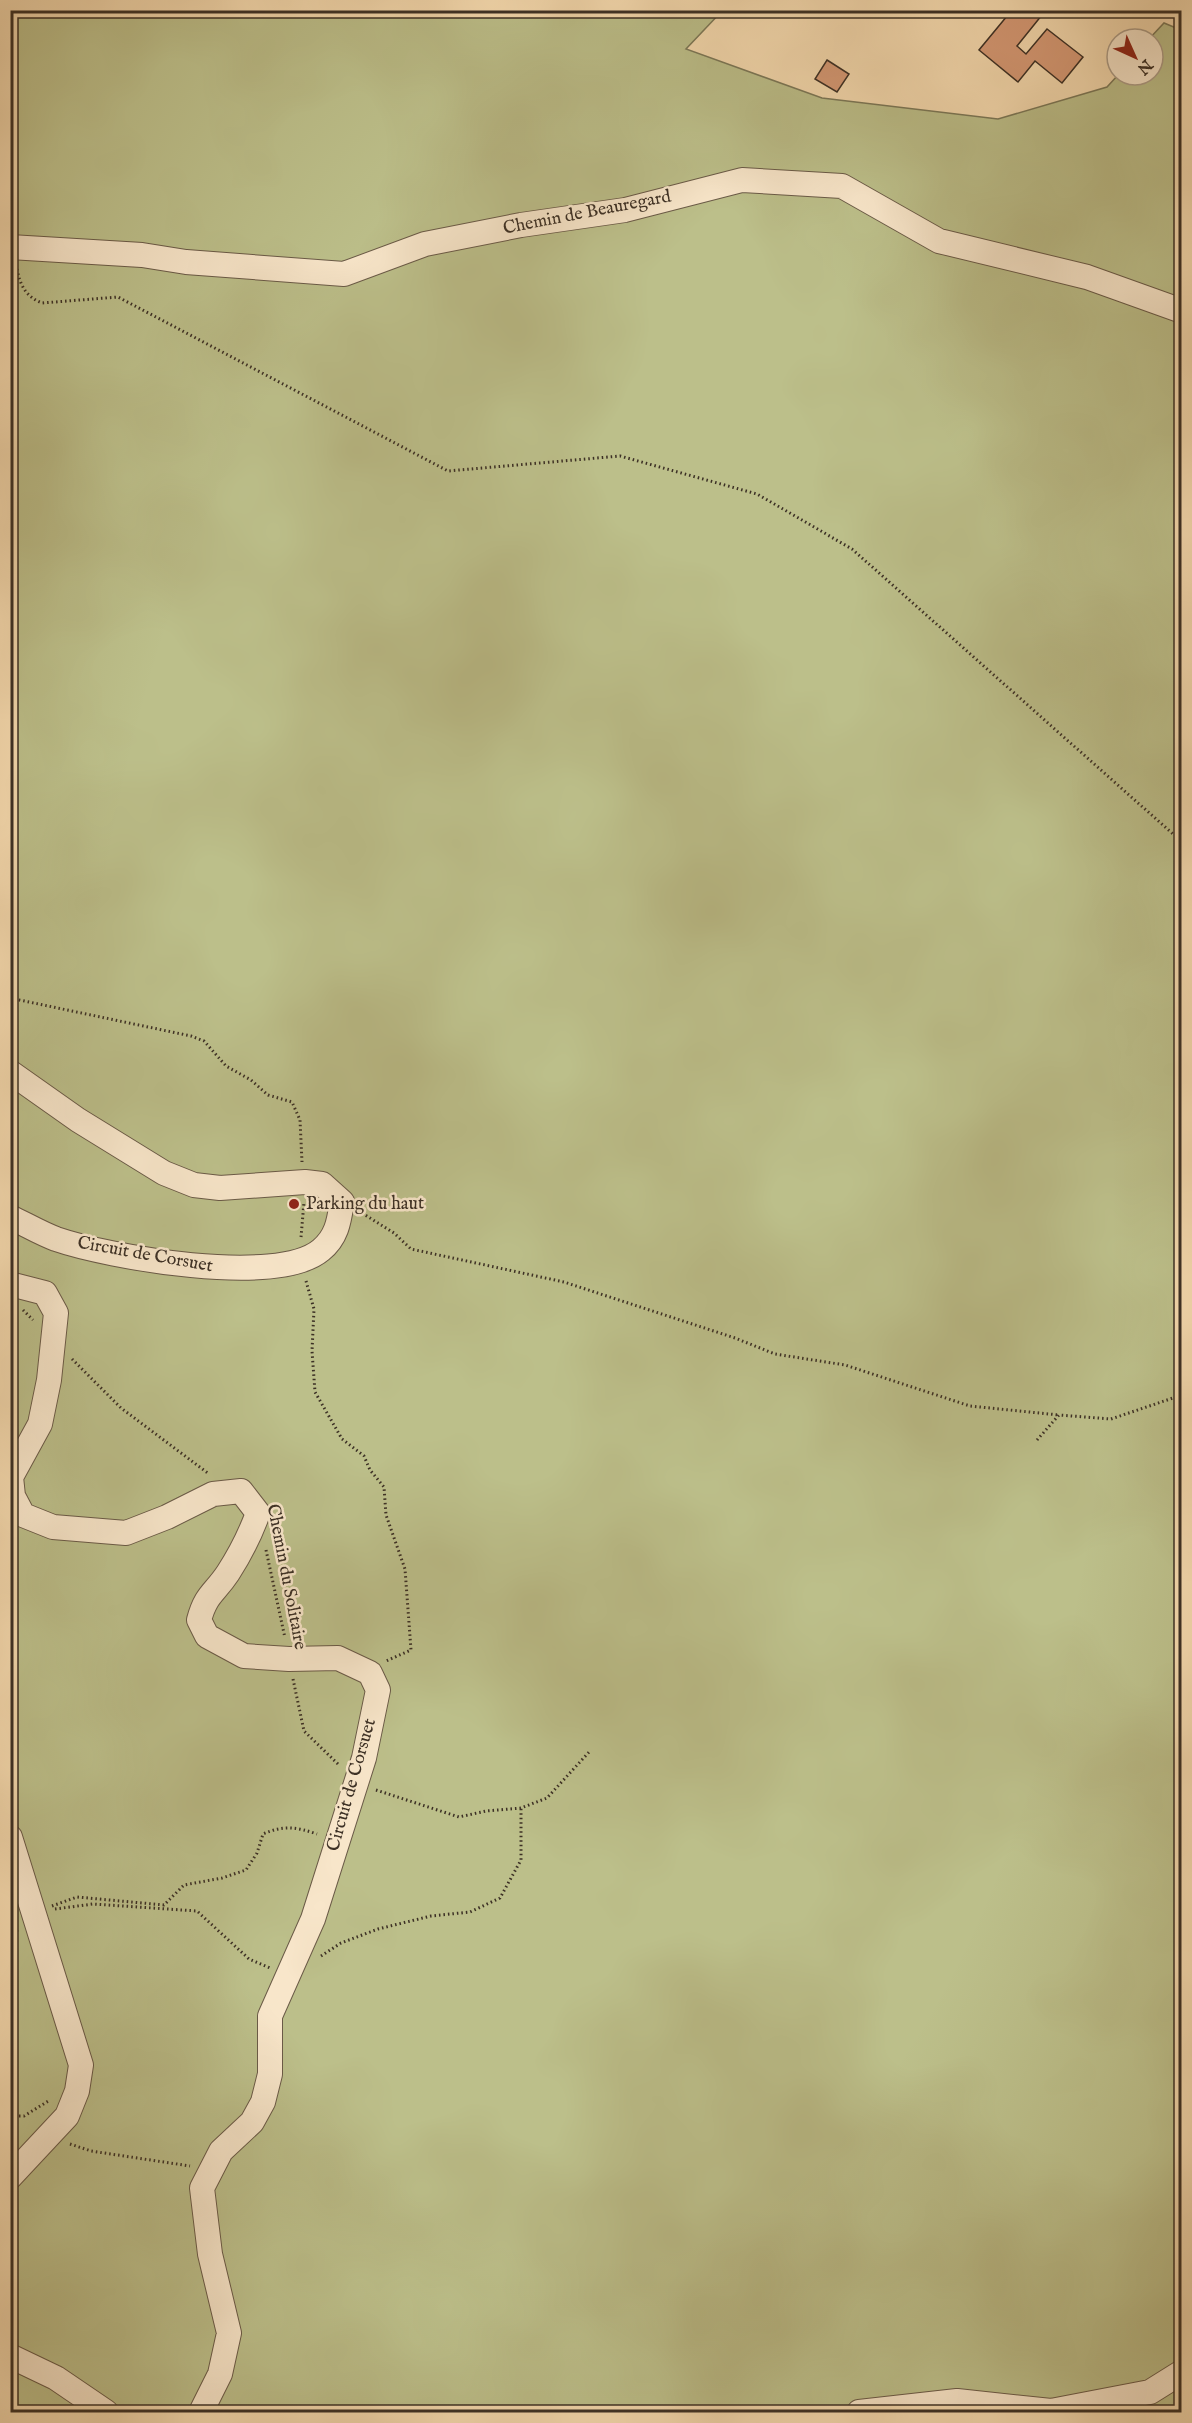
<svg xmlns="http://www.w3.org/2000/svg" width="1192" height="2423" font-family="'IM FELL English',serif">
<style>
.green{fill:#bcbf8a;stroke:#7c7858;stroke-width:1.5}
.building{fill:#d59975;stroke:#3c3025;stroke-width:1.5}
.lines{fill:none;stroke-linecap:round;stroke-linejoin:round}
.minor-casing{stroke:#6a5a47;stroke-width:26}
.path{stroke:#3c3025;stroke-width:3;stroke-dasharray:1.5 3;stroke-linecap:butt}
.minor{stroke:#f8e6ca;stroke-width:24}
.poi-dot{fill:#8f2418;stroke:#f8e6ca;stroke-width:2}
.labels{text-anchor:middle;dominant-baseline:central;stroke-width:5;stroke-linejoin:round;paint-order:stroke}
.street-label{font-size:18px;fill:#3c3025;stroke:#f8e6ca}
.poi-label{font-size:18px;fill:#3c3025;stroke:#f8e6ca;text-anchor:start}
</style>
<rect width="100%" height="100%" fill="#f4d9ae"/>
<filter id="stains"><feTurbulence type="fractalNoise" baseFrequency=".00333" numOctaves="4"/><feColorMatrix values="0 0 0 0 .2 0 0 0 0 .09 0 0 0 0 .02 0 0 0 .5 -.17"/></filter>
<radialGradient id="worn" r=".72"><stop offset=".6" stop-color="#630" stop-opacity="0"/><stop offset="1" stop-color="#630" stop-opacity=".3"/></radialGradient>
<path class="green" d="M11 11H722L686 49 822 98 998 119 1107 87 1118 75H1153V39H1149L1164 23 1181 30V2412H11Z"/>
<path class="building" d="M1012 10H1046L1017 46 1026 54 1047 29 1083 57 1062 83 1035 61 1018 82 979 50Z
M827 60 849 74 837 92 815 79Z"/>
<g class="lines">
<defs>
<path id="minor" d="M10 247 142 255 186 262 344 274 425 244 521 225 625 210 742 180 842 186 939 241 1087 277 1182 311
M10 1072 78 1120 164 1173 194 1185 220 1188 305 1182 322 1184 342 1202C339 1221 337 1237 321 1250 277 1287 108 1257 56 1239 40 1233 25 1224 10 1217
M10 1284 45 1293 56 1313 49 1380 40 1424 11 1477 13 1496 23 1515 53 1527 126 1533 167 1517 213 1494 241 1491 258 1513C250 1535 241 1553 228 1573 214 1594 206 1594 199 1620L207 1636 244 1656 289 1659 338 1658 370 1673 378 1690 364 1758 313 1919 270 2016V2074L263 2102 252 2122 221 2151 202 2188 210 2254 229 2333 220 2374 201 2412
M10 1837 81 2065 77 2091 67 2116 10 2177
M10 2356 56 2378 106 2412
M859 2412 957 2401 1051 2411 1150 2392 1182 2372"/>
</defs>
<use href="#minor" class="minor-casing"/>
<path class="path" d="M17 269C20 285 26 297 42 303L118 297 448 471 620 456 757 494 852 549 1182 842
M10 998 191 1036 204 1041 226 1066 251 1080 268 1095 292 1102 300 1120 302 1162
M362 1213 394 1233 411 1249 564 1282 735 1338 775 1354 845 1365 970 1406 1059 1415
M301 1237 304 1202
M306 1281 314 1309 312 1351 315 1392 342 1439 364 1456 370 1470 384 1487 386 1515 405 1569 411 1650 386 1661
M23 1310 33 1320
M72 1359 121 1408 209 1474
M1037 1440 1059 1415 1111 1419 1173 1398H1182
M266 1550 285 1638
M293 1679 304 1731 339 1765
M376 1790 459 1817 486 1811 521 1808 547 1798 590 1751
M52 1906 77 1897 164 1905 184 1885 222 1878 246 1870 257 1853 263 1834C283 1825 297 1827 317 1834
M55 1909 93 1904 197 1911 249 1959 270 1968
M10 1935 18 1930
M321 1956 341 1943 378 1929 431 1916 470 1912 500 1898 521 1860V1808
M10 2116H24L50 2100
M70 2144 91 2151 190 2166"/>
<use href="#minor" class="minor"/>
</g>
<circle class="poi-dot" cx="294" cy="1204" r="6"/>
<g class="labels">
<g class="street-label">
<text transform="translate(587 213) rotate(-11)">Chemin de Beauregard</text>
<text transform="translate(145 1255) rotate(10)">Circuit de Corsuet</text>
<text transform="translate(286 1577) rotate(79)">Chemin du Solitaire</text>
<text transform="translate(352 1785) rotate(-74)">Circuit de Corsuet</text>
</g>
<g class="poi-label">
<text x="306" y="1204">Parking du haut</text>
</g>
</g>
<rect width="1192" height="2423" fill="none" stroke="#f4d9ae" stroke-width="36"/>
<rect x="12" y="12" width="1168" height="2399" fill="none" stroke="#3c3025" stroke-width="3"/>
<rect x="18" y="18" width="1156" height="2387" fill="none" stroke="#3c3025" stroke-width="1.5"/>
<g transform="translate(1135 57) rotate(135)"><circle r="28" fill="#f8e6ca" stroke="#ad9d88" stroke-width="1.5"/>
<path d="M0-4.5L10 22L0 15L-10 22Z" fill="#8f2418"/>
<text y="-9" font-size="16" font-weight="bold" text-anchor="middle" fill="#3c3025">N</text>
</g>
<rect width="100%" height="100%" filter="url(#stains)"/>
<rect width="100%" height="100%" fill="url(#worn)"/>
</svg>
